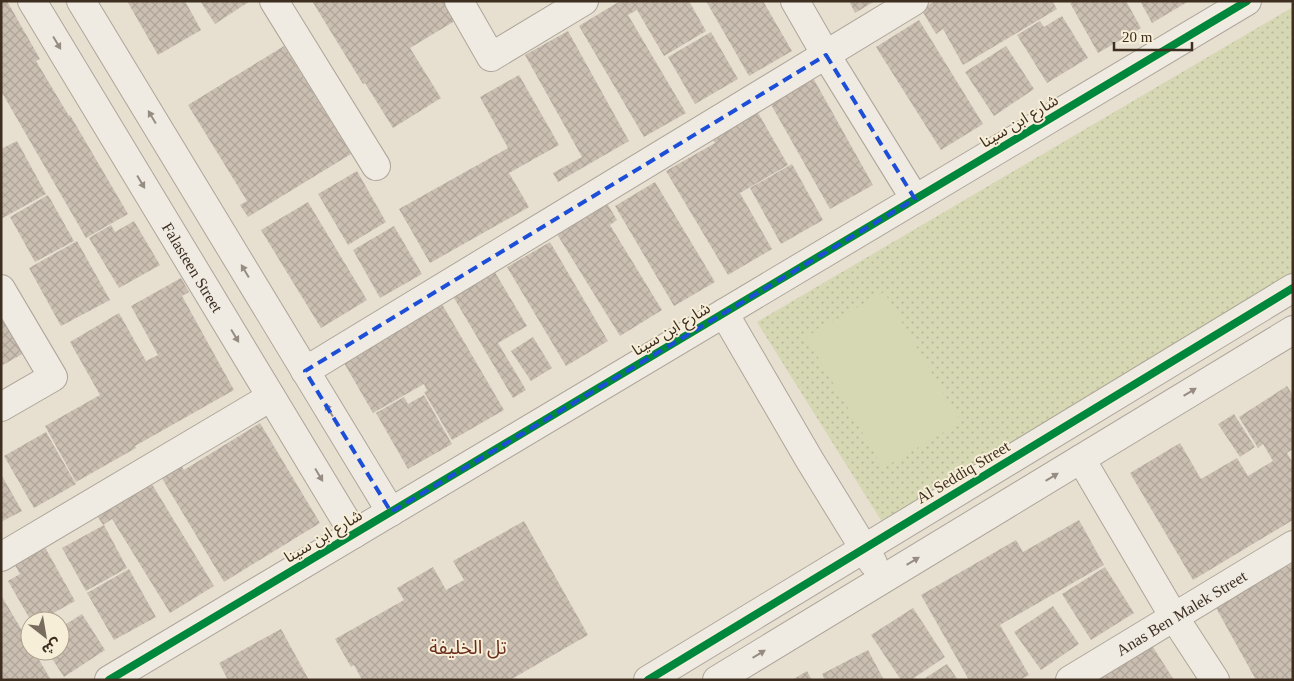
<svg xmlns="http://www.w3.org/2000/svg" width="1294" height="681" font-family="'Times New Roman','Noto Sans Arabic',serif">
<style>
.park{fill:url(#park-dots)}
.pitch{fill:#d6d7b3}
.building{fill:url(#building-cross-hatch)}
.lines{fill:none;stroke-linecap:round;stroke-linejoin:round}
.street-casing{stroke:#ada599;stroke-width:30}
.street{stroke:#efebe3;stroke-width:28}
.cycleway-casing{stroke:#f7eed8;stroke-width:11}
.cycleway{stroke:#00873e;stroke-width:8}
.oneway{fill:#968c82}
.marked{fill:none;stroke:#1d4ed8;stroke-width:4;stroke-dasharray:10 6;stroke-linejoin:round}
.labels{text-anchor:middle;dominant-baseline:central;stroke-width:4;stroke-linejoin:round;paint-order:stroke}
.street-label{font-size:16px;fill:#3d2e20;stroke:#f7eed8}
.quarter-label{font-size:19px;fill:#6b2e1e;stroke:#f7eed8}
</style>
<defs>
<pattern id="park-dots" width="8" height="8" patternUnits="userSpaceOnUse" patternTransform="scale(1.25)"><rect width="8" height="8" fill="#d6d7b3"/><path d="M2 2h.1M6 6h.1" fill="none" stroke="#b9b99a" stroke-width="1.8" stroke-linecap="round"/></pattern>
<pattern id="building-cross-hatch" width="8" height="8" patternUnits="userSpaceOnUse" patternTransform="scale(1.25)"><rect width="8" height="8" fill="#cbbfb2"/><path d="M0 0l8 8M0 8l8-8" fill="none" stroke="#afa499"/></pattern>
</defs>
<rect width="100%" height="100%" fill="#e7e0d1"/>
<path class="park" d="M1293 7V288L889 533 757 322Z"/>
<path class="pitch" d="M884 292 961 422 883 468 806 337Z"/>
<path class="building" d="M1 1H7L40 59 36 61 69 116 70 115 128 214 86 238 1 91Z
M127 1H185L201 30 158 55Z
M200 1H250L215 24Z
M312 1H447L458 19 410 48 441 98 393 128 365 83 363 84Z
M620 1H689L706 31 664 56 637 10 628 15 686 113 644 137 579 26Z
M706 1H763L792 51 749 76Z
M849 1H875L855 13Z
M935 1H1052L1057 9 963 65 943 29 936 34 921 9Z
M1074 1H1126L1141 28 1098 53 1070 3Z
M1140 1H1189L1152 23Z
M1062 16 1088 58 1047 83 1017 35 1040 21 1044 27Z
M919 20 983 124 941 150 876 47Z
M568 31 629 141 558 182 553 173 582 157 525 55Z
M711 32 738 79 695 104 668 57Z
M284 46 351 154 248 217 240 205 247 201 188 105Z
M1006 46 1034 89 994 116 965 72Z
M519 75 559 145 509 173 529 207 430 263 399 209 508 148 480 97Z
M812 76 873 185 830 209 769 101Z
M757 111 788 165 740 193 772 249 728 275 666 171 715 143 711 137Z
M17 141 46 194 1 219V149Z
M792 164 823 220 781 244 750 188Z
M357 171 386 222 348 245 318 194Z
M655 182 715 282 674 306 615 206Z
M48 195 74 241 35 262 10 217Z
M605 200 617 220 610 225 662 310 620 336 555 231Z
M308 202 367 300 321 328 261 230Z
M134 221 160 265 119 288 89 238 111 225 115 232Z
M394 226 422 274 380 298 353 250Z
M77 241 110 300 61 326 29 268Z
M550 242 608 341 566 366 507 267Z
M493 269 527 326 498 343 526 390 513 398 451 293Z
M181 278 189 292 182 296 234 390 135 446 136 448 76 482 45 426 100 395 70 342 119 313 146 361 158 355 131 306Z
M442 304 504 410 452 440 424 392 427 391 424 384 373 413 340 356 418 318Z
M1 315 24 353 1 366Z
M533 337 552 368 531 381 511 351Z
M1287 386 1293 395V449L1287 453 1293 463V520L1193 580 1130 473 1180 443 1201 479 1237 458 1248 476 1273 461 1263 444 1258 448 1239 417Z
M424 395 452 444 408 469 376 413 404 397 408 404Z
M1234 414 1255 447 1240 457 1218 424Z
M260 423 320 523 224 582 157 470 177 458 184 470Z
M46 432 76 484 34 508 4 456Z
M1 474 22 511 1 522Z
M147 476 214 586 170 613 112 519 103 525 93 509Z
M1079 520 1104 565 1000 625 1029 675 1020 680H969L921 595 1016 540 1023 552Z
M524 521 588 635 510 680H362L354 665 351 667 335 639 404 600 397 588 433 567 446 590 464 580 453 561Z
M104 525 127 568 86 591 62 548Z
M42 542 75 601 39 621H31L8 581 20 574 12 560Z
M1293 563V680H1256L1215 606Z
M1105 567 1134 613 1091 640 1062 594Z
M129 569 156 617 114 640 87 593Z
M1 595 30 644V651H34L51 680H1Z
M1053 606 1079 644 1041 670 1014 632Z
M913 608 945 657 911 680H901L871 635Z
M82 614 105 650 64 677 47 651H60V628Z
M281 629 309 680H228L219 663Z
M1151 644 1174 680H1095Z
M868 650 884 680H825L822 674Z
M947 664 958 680H922Z
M807 671 812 680H792Z"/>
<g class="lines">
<defs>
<g id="street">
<path id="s1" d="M32 1 354 534"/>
<path d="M81 1 391 512"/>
<path d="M274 1 376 166"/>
<path d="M459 1 491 57 584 1"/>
<path d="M795 1 826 55 915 199"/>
<path d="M1 289 53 377 1 407"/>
<path d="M724 313 809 459 873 563"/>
<path d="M305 371 914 1"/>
<path d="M1081 459 1174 617 1215 680"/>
<path d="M1 557 271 397"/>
<path d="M109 680 1247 1"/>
<path d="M648 680 1293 288"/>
<path d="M717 680 1293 330"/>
<path id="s2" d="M1070 680 1293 545"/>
</g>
</defs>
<use href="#street" class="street-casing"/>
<use href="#street" class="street"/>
<defs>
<path id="cycleway" d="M109 680 1247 1
M648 680 1293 288"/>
</defs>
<use href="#cycleway" class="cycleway-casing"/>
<use href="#cycleway" class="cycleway"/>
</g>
<defs><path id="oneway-solid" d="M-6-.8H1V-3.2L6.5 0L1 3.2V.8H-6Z" transform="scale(1.25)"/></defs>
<g class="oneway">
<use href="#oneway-solid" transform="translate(57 43) rotate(59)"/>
<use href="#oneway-solid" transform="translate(152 117) rotate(-121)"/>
<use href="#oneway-solid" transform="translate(141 182) rotate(59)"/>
<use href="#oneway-solid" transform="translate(245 271) rotate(-121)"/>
<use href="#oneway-solid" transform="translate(235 336) rotate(59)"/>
<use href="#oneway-solid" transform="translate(1190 392) rotate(-31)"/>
<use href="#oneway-solid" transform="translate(329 410) rotate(-121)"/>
<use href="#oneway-solid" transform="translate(319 475) rotate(59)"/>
<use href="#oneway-solid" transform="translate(1052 477) rotate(-31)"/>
<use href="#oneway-solid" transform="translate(913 561) rotate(-31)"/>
<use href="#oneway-solid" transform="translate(759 654) rotate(-31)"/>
</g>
<path class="marked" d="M826 55 915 199 391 512 305 371Z"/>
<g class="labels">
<g class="street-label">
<text transform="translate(1019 121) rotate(-31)">شارع ابن سينا</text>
<text stroke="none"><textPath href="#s1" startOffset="311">Falasteen Street</textPath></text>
<text transform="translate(671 329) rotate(-31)">شارع ابن سينا</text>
<text transform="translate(963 472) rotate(-31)">Al Seddiq Street</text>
<text transform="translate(323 536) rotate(-31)">شارع ابن سينا</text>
<text stroke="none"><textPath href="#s2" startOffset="130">Anas Ben Malek Street</textPath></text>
</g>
<g class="quarter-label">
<text x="468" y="647">تل الخليفة</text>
</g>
</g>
<rect width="1294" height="681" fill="none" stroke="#3d2e20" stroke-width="5"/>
<g transform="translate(45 636) rotate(149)"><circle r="24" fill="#f7eed8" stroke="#ada18e"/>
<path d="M0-4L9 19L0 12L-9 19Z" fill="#786c5e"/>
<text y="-8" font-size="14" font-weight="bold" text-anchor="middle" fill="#3d2e20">ش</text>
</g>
<path d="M1114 42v8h78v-8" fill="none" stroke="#3d2e20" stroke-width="2.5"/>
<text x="1122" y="42" font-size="15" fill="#3d2e20" stroke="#f7eed8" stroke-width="4" paint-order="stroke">20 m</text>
</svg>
